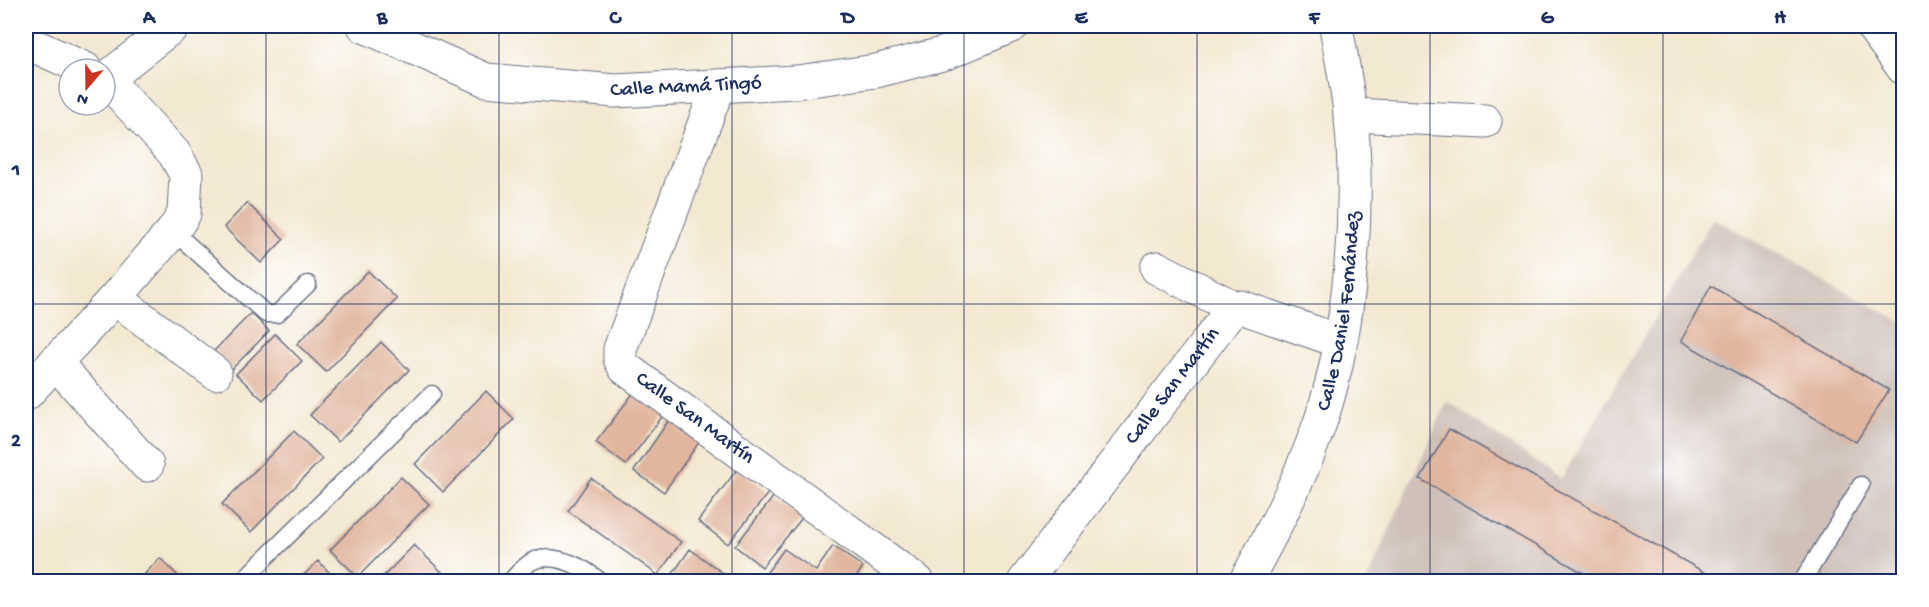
<svg xmlns="http://www.w3.org/2000/svg" width="1929" height="607" font-family="'Gochi Hand',sans-serif">
<style>
.industrial{fill:#cfc1ba}
.building{fill:#e1b59e}
.lines{fill:none;stroke-linecap:round;stroke-linejoin:round}
.lane-casing{stroke:#677086;stroke-width:19}
.street-casing{stroke:#677086;stroke-width:35}
.lane{stroke:#fff;stroke-width:16}
.street{stroke:#fff;stroke-width:33}
.grid{fill:none;stroke:#1b2f5e;stroke-width:1.5;stroke-opacity:0.55}
.labels{text-anchor:middle;dominant-baseline:central;stroke-width:4.5;stroke-linejoin:round;paint-order:stroke}
.street-label{font-size:21px;fill:#1b2f5e;stroke:#fff}
.neatline{fill:none;stroke:#1b2f5e;stroke-width:2}
.grid-label{font-size:20px;text-anchor:middle;font-weight:bold;fill:#1b2f5e}
</style>
<rect width="100%" height="100%" fill="#fff"/>
<filter id="ink" filterUnits="userSpaceOnUse"><feTurbulence type="fractalNoise" baseFrequency=".0167" numOctaves="2"/><feDisplacementMap in="SourceGraphic" scale="12" xChannelSelector="R" yChannelSelector="G"/><feConvolveMatrix kernelMatrix="1 2 1 2 8 2 1 2 1" color-interpolation-filters="sRGB"/></filter>
<filter id="wash" filterUnits="userSpaceOnUse"><feTurbulence type="fractalNoise" baseFrequency=".008" numOctaves="4" result="noise"/><feDisplacementMap in="SourceGraphic" scale="24" xChannelSelector="R" yChannelSelector="G"/><feGaussianBlur stdDeviation="1.35" result="paint"/><feColorMatrix in="noise" values="0 0 0 0 0 0 0 0 0 0 0 0 0 0 0 0 0 1.4 0 .05"/><feComposite in="paint" operator="in"/></filter>
<g filter="url(#wash)">
<rect width="100%" height="100%" fill="#f3e8d0"/>
<path class="industrial" d="M1713 218 1903 323V581L1366 582 1447 401 1561 479Z"/>
<g id="blocks">
<path class="building" d="M1878 26H1904V33L1894 42Z
M247 203 284 239 261 263 224 227Z
M368 271 397 299 326 372 297 344Z
M1711 286 1889 390 1856 442 1681 341Z
M251 313 269 331 232 369 214 351Z
M275 334 302 361 263 400 236 374Z
M381 342 409 370 338 442 310 415Z
M486 391 514 419 443 492 415 464Z
M635 391 665 413 626 465 596 442Z
M669 420 700 441 664 492 634 471Z
M1449 429 1722 582H1599L1420 479Z
M294 431 322 459 251 532 222 504Z
M738 468 769 492 728 544 698 521Z
M401 477 429 504 358 577 330 550Z
M591 478 681 542 658 575 568 511Z
M774 496 802 518 762 567 735 546Z
M414 545 442 572 433 582H378Z
M833 546 863 567 853 582H774L765 575 784 549 816 571Z
M690 549 735 582H667Z
M160 558 184 582H137Z
M318 561 339 582H297Z"/>
</g>
</g>
<g filter="url(#ink)">
<use href="#blocks" fill-opacity="0" stroke="#677086" stroke-width="1.5"/>
<g class="lines">
<defs>
<path id="lane" d="M173 231 266 314H277L308 284
M241 582 432 394
M510 582C516 575 527 563 535 560 558 553 585 568 601 582
M1802 582 1861 485"/>
<g id="street">
<path id="s1" d="M364 26 486 80 615 91 797 82 876 71 946 53 1011 26"/>
<path d="M1872 26 1904 69"/>
<path d="M26 42 85 69"/>
<path d="M107 78 173 26"/>
<path id="s2" d="M718 87 620 349V359L625 368 918 582"/>
<path d="M1350 115 1485 121"/>
<path d="M1157 268 1235 308"/>
<path d="M115 298 215 373"/>
<path d="M55 362 147 465"/>
<path d="M26 394 115 298 173 231 184 214 186 174 174 153 105 78"/>
<path id="s3" d="M1024 582 1231 311 1241 307 1339 341"/>
<path id="s4" d="M1245 582C1272 534 1297 486 1316 434 1348 348 1358 234 1353 143 1351 103 1342 64 1336 26"/>
</g>
</defs>
<use href="#lane" class="lane-casing"/>
<use href="#street" class="street-casing"/>
<use href="#lane" class="lane"/>
<use href="#street" class="street"/>
</g>
</g>
<path class="grid" d="M266 26V582M499 26V582M732 26V582M964 26V582M1197 26V582M1430 26V582M1663 26V582M26 304H1904"/>
<g class="labels">
<g class="street-label">
<text stroke="none"><textPath href="#s1" startOffset="334">Calle Mamá Tingó</textPath></text>
<text stroke="none"><textPath href="#s4" startOffset="290">Calle Daniel Fernández</textPath></text>
<text stroke="none"><textPath href="#s3" startOffset="246">Calle San Martín</textPath></text>
<text stroke="none"><textPath href="#s2" startOffset="386">Calle San Martín</textPath></text>
</g>
</g>
<rect width="1929" height="607" fill="none" stroke="#fff" stroke-width="66"/>
<g transform="translate(87 87) rotate(200)"><circle r="28" fill="#ffffff" stroke="#a4acbf" stroke-width="1.5"/>
<path d="M0-4.5L10 22L0 15L-10 22Z" fill="#c8321e"/>
<text y="-9" font-size="16" font-weight="bold" text-anchor="middle" fill="#1b2f5e">N</text>
</g>
<rect x="33" y="33" width="1863" height="541" class="neatline"/>
<g class="grid-label">
<text x="149" y="23">A</text>
<text x="382" y="23">B</text>
<text x="615" y="23">C</text>
<text x="848" y="23">D</text>
<text x="1081" y="23">E</text>
<text x="1314" y="23">F</text>
<text x="1547" y="23">G</text>
<text x="1780" y="23">H</text>
<text x="16" y="175">1</text>
<text x="16" y="446">2</text>
</g>
</svg>
